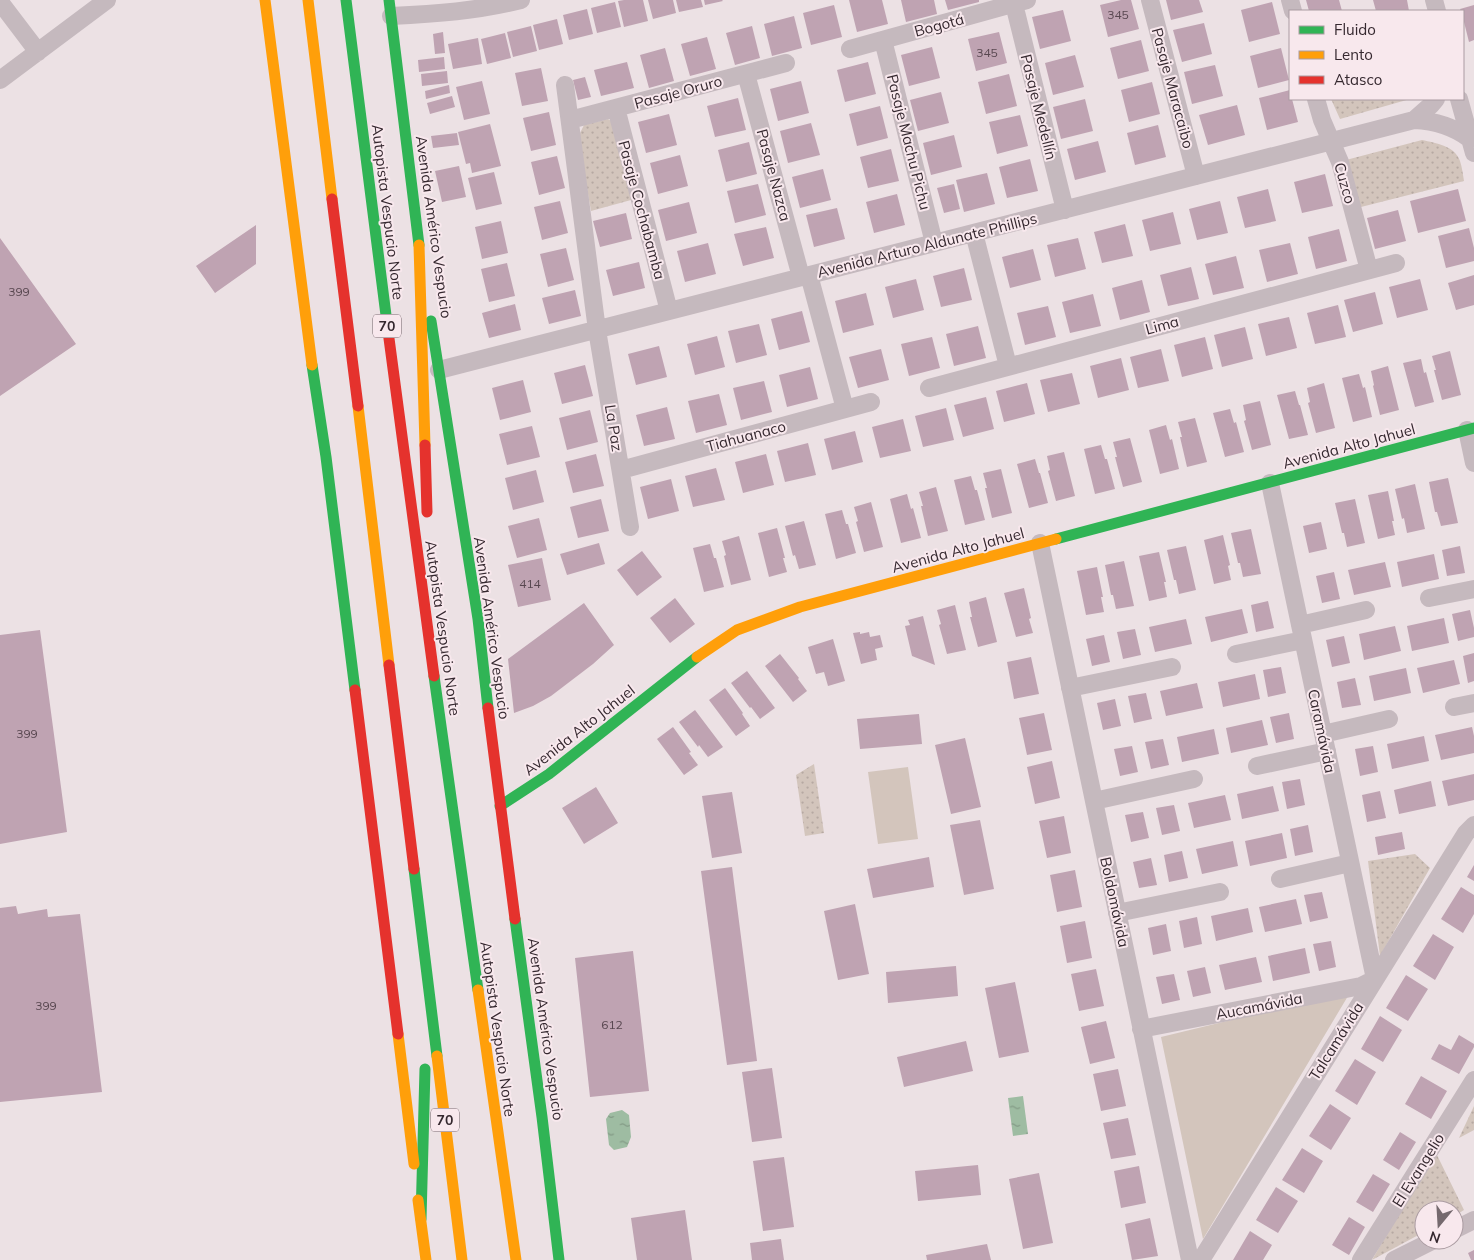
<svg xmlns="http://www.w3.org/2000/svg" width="1474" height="1260" font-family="Mulish,sans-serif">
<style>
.grass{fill:url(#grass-dots)}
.park{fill:#d3c5bc}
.water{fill:url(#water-ripples)}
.building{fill:#bfa3b2}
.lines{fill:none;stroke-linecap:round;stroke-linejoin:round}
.street{stroke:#c5b9be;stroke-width:18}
.fast{stroke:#30b455;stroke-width:11}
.slow{stroke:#ff9f0a;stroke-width:11}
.jam{stroke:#e5322d;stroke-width:11}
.labels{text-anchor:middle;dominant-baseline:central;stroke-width:4;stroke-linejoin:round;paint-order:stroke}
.number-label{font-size:12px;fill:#584750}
.shield{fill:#f8e8ed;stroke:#706268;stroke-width:1}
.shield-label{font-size:14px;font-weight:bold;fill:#35282f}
.street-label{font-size:15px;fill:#35282f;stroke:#f8e8ed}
</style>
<defs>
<pattern id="grass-dots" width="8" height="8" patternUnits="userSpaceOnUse" patternTransform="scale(1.25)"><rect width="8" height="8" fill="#d3c5bc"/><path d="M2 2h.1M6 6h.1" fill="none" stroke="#b6a9a2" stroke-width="1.8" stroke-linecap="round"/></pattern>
<pattern id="water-ripples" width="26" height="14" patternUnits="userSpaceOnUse" patternTransform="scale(1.25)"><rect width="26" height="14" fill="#9ebca2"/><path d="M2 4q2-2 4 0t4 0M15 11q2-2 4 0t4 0" fill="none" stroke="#829984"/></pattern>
</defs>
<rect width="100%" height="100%" fill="#ece1e4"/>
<path class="grass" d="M1331 99H1410L1340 119Z
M608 119 614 123 631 200 591 211 578 137 584 125Z
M1422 140C1436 143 1455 146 1460 161 1462 167 1463 175 1464 181L1357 208 1346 160Z
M814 764 824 833 805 836 796 775Z
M1415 854 1430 868 1380 956 1368 861Z
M1474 1106V1130L1459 1138Z
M1435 1151 1464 1210 1454 1216V1210H1424V1232L1372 1260Z"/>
<path class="park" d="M908 767 918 839 878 844 868 772Z
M1351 991 1203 1239 1161 1037Z"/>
<path class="water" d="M1023 1096 1028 1134 1013 1136 1008 1098Z
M622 1110 629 1115 631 1137 627 1147 614 1150 609 1145 606 1119 610 1113Z"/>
<path class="building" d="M624 0H643L648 21 624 27 618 1Z
M648 0H673L676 13 653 19Z
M676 0H701L703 7 679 12Z
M704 0H722L723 1 705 5Z
M849 0H882L888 24 857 32Z
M901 0H934L937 14 906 22Z
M945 0H979V2L948 10Z
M1121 0H1131L1139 29 1108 37 1100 5Z
M1166 0H1199L1203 12 1171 20Z
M1306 0H1339L1342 11H1309Z
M1373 0H1407L1409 11H1376Z
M615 2 621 27 597 33 591 8Z
M1272 2 1280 34 1249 42 1241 10Z
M834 5 842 37 811 45 803 13Z
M1474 5V40L1469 42 1463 18V11H1461L1460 9Z
M587 9 593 34 569 40 563 15Z
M1063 10 1071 41 1040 49 1032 17Z
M794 16 802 48 772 56 764 24Z
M557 19 563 44 539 50 533 25Z
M1204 23 1212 54 1182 62 1173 30Z
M531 26 537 51 513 57 507 32Z
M752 26 760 58 735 65 726 33Z
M443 32 445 53 435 54 433 34Z
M999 32 1007 63 976 71 968 39Z
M505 33 511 58 487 64 481 39Z
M707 37 716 69 690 76 681 44Z
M478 38 482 64 453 69 448 44Z
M1141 40 1149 71 1118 79 1110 48Z
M932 47 940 78 909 86 901 55Z
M665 48 674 81 649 88 640 55Z
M1281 48 1289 80 1258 88 1250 56Z
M1075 55 1084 87 1053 95 1045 63Z
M444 57 445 69 419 72 418 60Z
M627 62 634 88 601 96 594 70Z
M868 62 876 94 845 102 837 70Z
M1215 65 1223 96 1192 104 1184 72Z
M541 68 548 101 522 106 515 73Z
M447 71 448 83 422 86 421 74Z
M1009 74 1017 106 986 114 978 82Z
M585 77 591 97 578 100 573 80Z
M482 81 490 114 464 120 456 87Z
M801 81 809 113 778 121 770 89Z
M1152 82 1160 114 1129 122 1121 90Z
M449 85 450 93 426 99 425 91Z
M1290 90V99H1292L1298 122 1267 130 1259 98Z
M941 92 949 123 918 131 910 100Z
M452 96 455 107 430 114 427 103Z
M738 98 746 130 715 137 707 106Z
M1085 99 1093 131 1061 139 1053 107Z
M1237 105 1245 135 1208 145 1199 115Z
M880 106 888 138 857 146 849 114Z
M549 112 556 145 531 151 523 118Z
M669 114 677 145 646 153 638 122Z
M1020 115 1028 146 997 154 989 122Z
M811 123 820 155 788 163 780 131Z
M490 124 501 166 472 173 470 163 466 164 458 132Z
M1158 125 1166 157 1135 165 1127 133Z
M457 133 459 145 433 148 431 136Z
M954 135 962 167 931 175 923 143Z
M1098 141 1106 172 1075 180 1067 149Z
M749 142 757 174 726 182 718 150Z
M891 149 899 181 868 188 860 157Z
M680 155 688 186 658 194 650 163Z
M557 156 565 188 539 195 531 162Z
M1030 159 1038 191 1007 198 999 167Z
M459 166 466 197 442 202 435 171Z
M823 169 831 200 800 208 792 177Z
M494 172 502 204 476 210 468 178Z
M987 173 995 204 964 212 956 180Z
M1325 174 1333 206 1302 213 1294 182Z
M758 184 766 215 735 223 727 191Z
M954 184 960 209 944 213 937 188Z
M1268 189 1276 221 1245 228 1237 197Z
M1458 189 1466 221 1418 233 1410 201Z
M897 194 905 225 874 233 866 202Z
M560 201 568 233 542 240 534 207Z
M1220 201 1228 233 1197 240 1189 209Z
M689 202 697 233 666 241 658 210Z
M837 208 845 239 814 247 806 215Z
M1398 210 1406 241 1375 249 1367 218Z
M1173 212 1181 244 1150 251 1142 220Z
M626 213 632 239 600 247 593 221Z
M501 221 508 253 482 259 475 227Z
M1125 224 1133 256 1102 263 1094 232Z
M256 225V264L215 293 196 266Z
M766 227 774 258 743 266 734 234Z
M1469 228 1474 248V261L1446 268 1438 236Z
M1339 229 1347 261 1316 269 1308 237Z
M0 238 76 344 0 396Z
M1078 238 1086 269 1055 277 1047 245Z
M708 243 716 274 685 282 677 251Z
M1290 243 1298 274 1267 282 1259 250Z
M566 248 574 280 548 287 540 254Z
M1033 249 1041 280 1010 288 1002 257Z
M1236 256 1244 288 1213 295 1205 264Z
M639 262 645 288 613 296 606 270Z
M507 263 515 296 489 302 481 269Z
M1191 267 1199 299 1168 306 1160 275Z
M964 268 972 300 941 307 933 276Z
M1474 275V305L1456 310 1448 283Z
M916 279 924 310 893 318 885 287Z
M1420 279 1428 310 1397 318 1389 287Z
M1142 280 1150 312 1120 320 1112 288Z
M575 290 581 316 549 324 542 298Z
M1375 292 1383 324 1353 332 1344 300Z
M866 293 874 325 843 333 835 301Z
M1093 294 1101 326 1070 333 1062 302Z
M515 304 521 330 489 338 482 313Z
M1338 305 1346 337 1315 344 1307 313Z
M1048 306 1056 337 1025 345 1017 313Z
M802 311 810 342 779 350 771 319Z
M1289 317 1297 348 1266 356 1258 324Z
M759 324 767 355 736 363 728 331Z
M978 326 986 358 954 366 946 334Z
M1245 327 1253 359 1222 367 1214 335Z
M717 336 725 367 695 375 687 344Z
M932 337 940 368 909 376 901 344Z
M1205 337 1213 369 1182 377 1174 345Z
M659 346 667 377 636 385 628 354Z
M881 349 889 380 858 388 849 357Z
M1161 349 1169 381 1138 388 1130 357Z
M1450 351 1461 395 1442 400 1434 370H1436L1432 356Z
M1121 358 1129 390 1098 398 1090 366Z
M1421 359 1424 373 1426 372 1434 402 1415 407 1403 363Z
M585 365 593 396 562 404 554 373Z
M1388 366 1399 410 1380 415 1373 386 1374 385 1371 371Z
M810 367 818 399 787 407 779 375Z
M1072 373 1080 404 1048 412 1040 380Z
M1359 374 1363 388 1365 387 1372 417 1353 422 1342 378Z
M523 380 531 412 500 420 492 388Z
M764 381 772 412 741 420 733 388Z
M1027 383 1035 414 1004 422 996 391Z
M1324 383 1335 428 1316 433 1308 403 1310 402 1307 388Z
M1295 391 1299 405H1300L1308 435 1289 439 1277 395Z
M719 394 727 425 696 433 688 401Z
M986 397 994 429 963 437 954 405Z
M1260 401 1271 445 1252 450 1244 421 1246 420 1243 405Z
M667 407 675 439 644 446 636 415Z
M946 408 954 440 923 447 915 416Z
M1230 409 1234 423 1236 422 1244 452 1225 457 1213 413Z
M590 410 598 442 567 450 559 418Z
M1195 418 1207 462 1187 467 1180 437H1182L1178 422Z
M903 419 911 451 880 458 872 427Z
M1166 425 1170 440 1172 439 1179 469 1160 474 1149 430Z
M532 426 540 457 507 465 499 434Z
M855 431 863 462 832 470 824 439Z
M1130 438 1142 482 1123 487 1115 457H1117L1113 442Z
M808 443 816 475 785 482 777 451Z
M1101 445 1105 459H1107L1115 489 1095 494 1084 449Z
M1064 452 1075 496 1056 501 1048 471 1050 470 1047 456Z
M596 454 604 486 573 493 565 462Z
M766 454 774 485 743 493 735 462Z
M1035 459 1039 473H1040L1048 503 1029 508 1017 464Z
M716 468 725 500 693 507 685 476Z
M1001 469 1012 513 992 518 985 488H987L983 473Z
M536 470 544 502 513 510 505 478Z
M971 476 975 490H977L985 520 965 525 954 480Z
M1448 478 1458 523 1441 526 1437 512H1435L1429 482Z
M671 479 679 511 648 519 640 487Z
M1415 484 1425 529 1407 533 1404 518 1402 519 1395 489Z
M936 487 948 531 928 536 921 506H923L919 492Z
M1388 491 1394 521H1392L1395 535 1378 539 1368 495Z
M907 494 911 509 913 508 921 538 901 543 890 499Z
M601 499 609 531 578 538 570 507Z
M1355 499 1365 543 1347 547 1344 533H1342L1335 503Z
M871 502 883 547 864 552 856 522 858 521 854 507Z
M842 510 846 524H848L856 553 836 559 825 514Z
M539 518 547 550 517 558 508 526Z
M804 521 816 565 799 569 795 555 793 556 785 526Z
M1321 522 1327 549 1309 553 1303 526Z
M777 528 785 558H783L787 572 769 577 758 533Z
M1251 529 1261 574 1243 577 1240 563H1238L1231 533Z
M1223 535 1230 565 1228 566 1231 580 1214 584 1204 540Z
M739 536 751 580 731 585 724 556 726 555 722 541Z
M599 543 605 564 567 575 560 554Z
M710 544 714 558H716L724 587 704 592 693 548Z
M1186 546 1196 590 1179 594 1176 580H1174L1167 550Z
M1460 546 1465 573 1447 576 1442 550Z
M642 551 662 577 637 596 617 570Z
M1159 552 1166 582H1164L1167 597 1149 601 1139 556Z
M1434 554 1439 579 1402 587 1397 562Z
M542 558 551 600 518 607 508 565Z
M1124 561 1134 606 1116 609 1113 595H1111L1105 565Z
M1385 562 1391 587 1354 595 1348 570Z
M1097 567 1103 597H1101L1104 612 1086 615 1077 571Z
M1334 572 1340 599 1322 603 1316 576Z
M1024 588 1031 618 1029 619 1033 633 1016 637 1004 593Z
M986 597 997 642 978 647 970 617H972L969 602Z
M675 598 695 624 670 643 650 618Z
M1268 601 1274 628 1256 632 1251 605Z
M584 603 614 645 593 664 551 696 533 706 514 713 508 659Z
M955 605 966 650 947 654 939 625 941 624 937 610Z
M1242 609 1248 633 1211 642 1205 617Z
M1470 610 1474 628V637L1458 641 1452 614Z
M923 616 935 665 912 656 905 626 910 625 908 620Z
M1444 618 1449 643 1412 651 1407 626Z
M1186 619 1192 644 1155 652 1149 627Z
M1395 626 1401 651 1364 660 1359 634Z
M1135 629 1141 655 1123 659 1117 632Z
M40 630 67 832 0 844V635Z
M860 632V634L869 632 870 637 880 635 883 647 875 649 877 660 861 664 853 633Z
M1104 635 1110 662 1092 666 1086 639Z
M1344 636 1350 663 1332 667 1326 640Z
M833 639 845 681 828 686 824 672 816 674 808 647Z
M1474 653V681L1468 683 1463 656Z
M780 654 799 678 798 679 807 691 793 702 765 666Z
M1031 657 1039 694 1014 699 1007 662Z
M1454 660 1460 684 1423 693 1417 668Z
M1281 667 1286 693 1268 697 1263 670Z
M1406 668 1411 693 1374 701 1369 676Z
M747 671 775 708 760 719 751 707 750 708 731 683Z
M1255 674 1260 699 1223 707 1218 682Z
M1355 678 1361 705 1342 708 1337 682Z
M1197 683 1203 708 1166 716 1160 691Z
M725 688 743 713 742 714 750 726 736 736 709 700Z
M1146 693 1152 719 1134 723 1128 696Z
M1115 699 1121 726 1103 730 1097 703Z
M695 710 723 747 708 757 699 745 698 747 679 722Z
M1044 713 1052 750 1027 755 1019 718Z
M1289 713 1294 739 1276 743 1270 717Z
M919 714 922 744 860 749 857 719Z
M1262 720 1268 745 1231 753 1226 728Z
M673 727 691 752 689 753 698 765 684 775 657 739Z
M1472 727 1474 736V753L1441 760 1435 735Z
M1214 729 1219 754 1182 762 1177 737Z
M1424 736 1429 761 1392 769 1387 744Z
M965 738 981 807 951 814 935 745Z
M1163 739 1169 765 1151 769 1145 742Z
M1132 746 1138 772 1120 776 1114 749Z
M1373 746 1378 772 1360 776 1355 749Z
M1052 761 1060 798 1035 804 1027 767Z
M1474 774V800L1448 806 1442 781Z
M1300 779 1305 805 1287 809 1282 782Z
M1431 781 1436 806 1399 814 1394 790Z
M1273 786 1279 811 1242 819 1237 794Z
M596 787 618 823 584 844 562 808Z
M1380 791 1386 818 1367 822 1362 795Z
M732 792 742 853 712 858 702 796Z
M1225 795 1231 820 1194 828 1188 803Z
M1174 805 1180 831 1162 835 1156 808Z
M1143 812 1149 838 1131 842 1125 815Z
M1064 816 1071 853 1047 858 1039 821Z
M980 820 994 889 964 895 950 825Z
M1308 825 1313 852 1295 856 1290 829Z
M1402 832 1405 849 1378 855 1375 837Z
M1282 833 1287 858 1250 866 1245 841Z
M1233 841 1238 866 1202 874 1196 849Z
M1182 851 1188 878 1169 882 1164 855Z
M929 857 934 887 873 898 867 869Z
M1151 858 1157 885 1139 888 1133 862Z
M1474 865V881L1467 877Z
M732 867 757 1061 727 1065 701 871Z
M1075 870 1082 907 1057 912 1050 875Z
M1461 887 1474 895V914L1463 933 1441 919Z
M1322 892 1328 918 1310 922 1304 895Z
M1296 899 1302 924 1265 932 1259 907Z
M855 904 869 974 838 980 824 911Z
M16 906 18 914 47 909 48 917 80 914 102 1092 0 1102V908Z
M1248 908 1253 932 1216 941 1211 916Z
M1197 917 1202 944 1184 948 1179 921Z
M1085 921 1092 958 1067 963 1060 926Z
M1166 924 1171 951 1153 955 1148 928Z
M1433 934 1454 947 1435 980 1413 966Z
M1331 941 1336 967 1319 971 1313 944Z
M1305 948 1310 973 1273 981 1268 956Z
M633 951 649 1091 590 1097 575 958Z
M1256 957 1262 982 1225 990 1219 965Z
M956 966 958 996 888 1003 886 972Z
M1205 967 1211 993 1193 997 1187 971Z
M1096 969 1104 1006 1079 1011 1071 974Z
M1174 974 1180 1000 1162 1004 1156 977Z
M1406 975 1428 989 1408 1021 1386 1008Z
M1015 982 1029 1052 999 1058 985 988Z
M1380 1016 1402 1030 1383 1062 1361 1049Z
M1106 1021 1115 1058 1090 1064 1081 1027Z
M1459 1035 1474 1044V1047L1459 1074 1431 1059 1439 1044 1451 1050Z
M966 1041 973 1071 904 1087 897 1057Z
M1355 1059 1376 1072 1357 1105 1335 1091Z
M772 1068 782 1138 752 1142 742 1072Z
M1118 1069 1126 1106 1101 1111 1093 1074Z
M1421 1076 1447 1091 1431 1119 1405 1104Z
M1330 1104 1351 1118 1331 1150 1309 1136Z
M1128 1118 1136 1155 1111 1159 1103 1123Z
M1400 1132 1416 1142 1399 1170 1383 1160Z
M1302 1148 1323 1161 1304 1193 1282 1180Z
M784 1157 794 1227 763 1231 753 1161Z
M978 1165 981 1195 918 1201 915 1171Z
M1139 1166 1146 1203 1121 1208 1114 1171Z
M1039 1173 1053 1243 1023 1249 1009 1179Z
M1373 1174 1390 1184 1373 1212 1356 1202Z
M1276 1187 1298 1201 1278 1233 1256 1220Z
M685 1210 692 1260H637L631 1218Z
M1349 1217 1365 1227 1349 1255 1332 1245Z
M1150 1218 1158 1256 1132 1260 1125 1224Z
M1250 1231 1272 1245 1263 1260H1233Z
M781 1239 784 1260H752L750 1243Z
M987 1244 991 1260H927L926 1255Z
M1474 1250V1260H1471L1468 1253Z"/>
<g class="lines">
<path class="street" d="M1150 0 1196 176
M1290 0 1293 11
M1434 0 1437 11
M0 2 38 52
M1014 4 1065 210
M391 16C435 14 478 11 521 0
M883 40 934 243
M850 49 1027 0
M746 74 801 277
M0 80 107 0
M565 85 597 330 630 527
M1316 99 1322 120 1340 162 1369 270
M1459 99 1474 153
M616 108 669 311
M570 120 786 63
M1414 120C1435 121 1453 126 1470 139
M974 233 1008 366
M809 275 845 409
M439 370 1414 120 1431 105 1436 99
M929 388 1396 263
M1467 430 1474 463
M621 470 871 402
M1040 543 1190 1260
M1429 598 1474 589
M1300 625 1366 610
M1236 654 1303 640
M1070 688 1172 667
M1454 707 1474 703
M1323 734 1389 719
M1257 766 1327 751
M1094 801 1194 779
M1280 879 1350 863
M1117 913 1220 892
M1141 1029 1361 986 1375 979 1270 483
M1454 1230 1474 1220
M1201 1260 1466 833 1474 825
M1361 1260 1474 1080
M1394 1260 1434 1240"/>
<path class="fast" d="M346 0 388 331
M389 0 419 245
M431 321 478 619 488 708
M312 365 326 457 355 690
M1056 539 1474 428
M434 676 478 990
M500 806 549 774 697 657
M414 869 437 1056
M515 919 542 1117 559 1260
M421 1219 425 1069"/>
<path class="slow" d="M265 0 312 365
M308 0 332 199
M419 245 425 445
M358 406 389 665
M697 657 737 630 800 607 1056 539
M478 990 516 1260
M398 1034 414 1164
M437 1056 462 1260
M418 1200 426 1260"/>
<path class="jam" d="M332 199 358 406
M388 331 434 676
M425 445 427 512
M389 665 414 869
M355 690 398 1034
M488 708 515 919"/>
</g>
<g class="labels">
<g class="number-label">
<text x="1118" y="14">345</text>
<text x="987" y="52">345</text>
<text x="19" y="291">399</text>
<text x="530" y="583">414</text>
<text x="27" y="733">399</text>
<text x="46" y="1005">399</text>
<text x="612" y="1024">612</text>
</g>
<g class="shield">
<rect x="373" y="314.5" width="28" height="23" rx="4"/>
<rect x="431" y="1108.5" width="28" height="23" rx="4"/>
</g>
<g class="shield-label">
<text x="387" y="326">70</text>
<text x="445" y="1120">70</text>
</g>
<g class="street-label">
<text transform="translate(939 25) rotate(-15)">Bogotá</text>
<text transform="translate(1173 88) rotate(75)">Pasaje Maracaibo</text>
<text transform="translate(678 92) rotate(-15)">Pasaje Oruro</text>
<text transform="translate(1039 107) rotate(76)">Pasaje Medellín</text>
<text transform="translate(909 142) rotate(76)">Pasaje Machu Pichu</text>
<text transform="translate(774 175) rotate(75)">Pasaje Nazca</text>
<text transform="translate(1345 183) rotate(74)">Cuzco</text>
<text transform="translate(642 210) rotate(75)">Pasaje Cochabamba</text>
<text transform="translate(388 212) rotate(83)">Autopista Vespucio Norte</text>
<text transform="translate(434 227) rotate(82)">Avenida Américo Vespucio</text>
<text transform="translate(927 245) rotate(-14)">Avenida Arturo Aldunate Phillips</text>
<text transform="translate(1162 325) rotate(-15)">Lima</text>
<text transform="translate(614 428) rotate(81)">La Paz</text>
<text transform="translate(746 436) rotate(-15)">Tiahuanaco</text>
<text transform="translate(1349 446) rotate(-15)">Avenida Alto Jahuel</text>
<text transform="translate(958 550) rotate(-15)">Avenida Alto Jahuel</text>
<text transform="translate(443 628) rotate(82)">Autopista Vespucio Norte</text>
<text transform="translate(492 628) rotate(82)">Avenida Américo Vespucio</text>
<text transform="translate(579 730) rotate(-38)">Avenida Alto Jahuel</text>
<text transform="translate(1322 731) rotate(78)">Caramávida</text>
<text transform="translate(1115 902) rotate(78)">Boldomávida</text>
<text transform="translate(1259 1006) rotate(-11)">Aucamávida</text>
<text transform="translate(498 1029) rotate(82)">Autopista Vespucio Norte</text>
<text transform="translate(546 1029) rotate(82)">Avenida Américo Vespucio</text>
<text transform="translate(1336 1041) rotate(-58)">Talcamávida</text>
<text transform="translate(1418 1170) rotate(-58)">El Evangelio</text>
</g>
</g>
<rect x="1289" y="10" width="175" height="90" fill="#f8e8ed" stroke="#aa9ba1"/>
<rect x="1299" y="26" width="25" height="8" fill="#30b455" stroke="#aa9ba1"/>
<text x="1334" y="35" font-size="15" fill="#35282f">Fluido</text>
<rect x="1299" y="51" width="25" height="8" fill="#ff9f0a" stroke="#aa9ba1"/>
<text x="1334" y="60" font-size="15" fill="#35282f">Lento</text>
<rect x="1299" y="76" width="25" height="8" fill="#e5322d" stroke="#aa9ba1"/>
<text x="1334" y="85" font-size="15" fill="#35282f">Atasco</text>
<g transform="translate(1439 1225) rotate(198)"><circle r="24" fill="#f8e8ed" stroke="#aa9ba1"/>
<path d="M0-4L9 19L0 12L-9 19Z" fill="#75696e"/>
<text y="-8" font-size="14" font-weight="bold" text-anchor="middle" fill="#35282f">N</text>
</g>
</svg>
